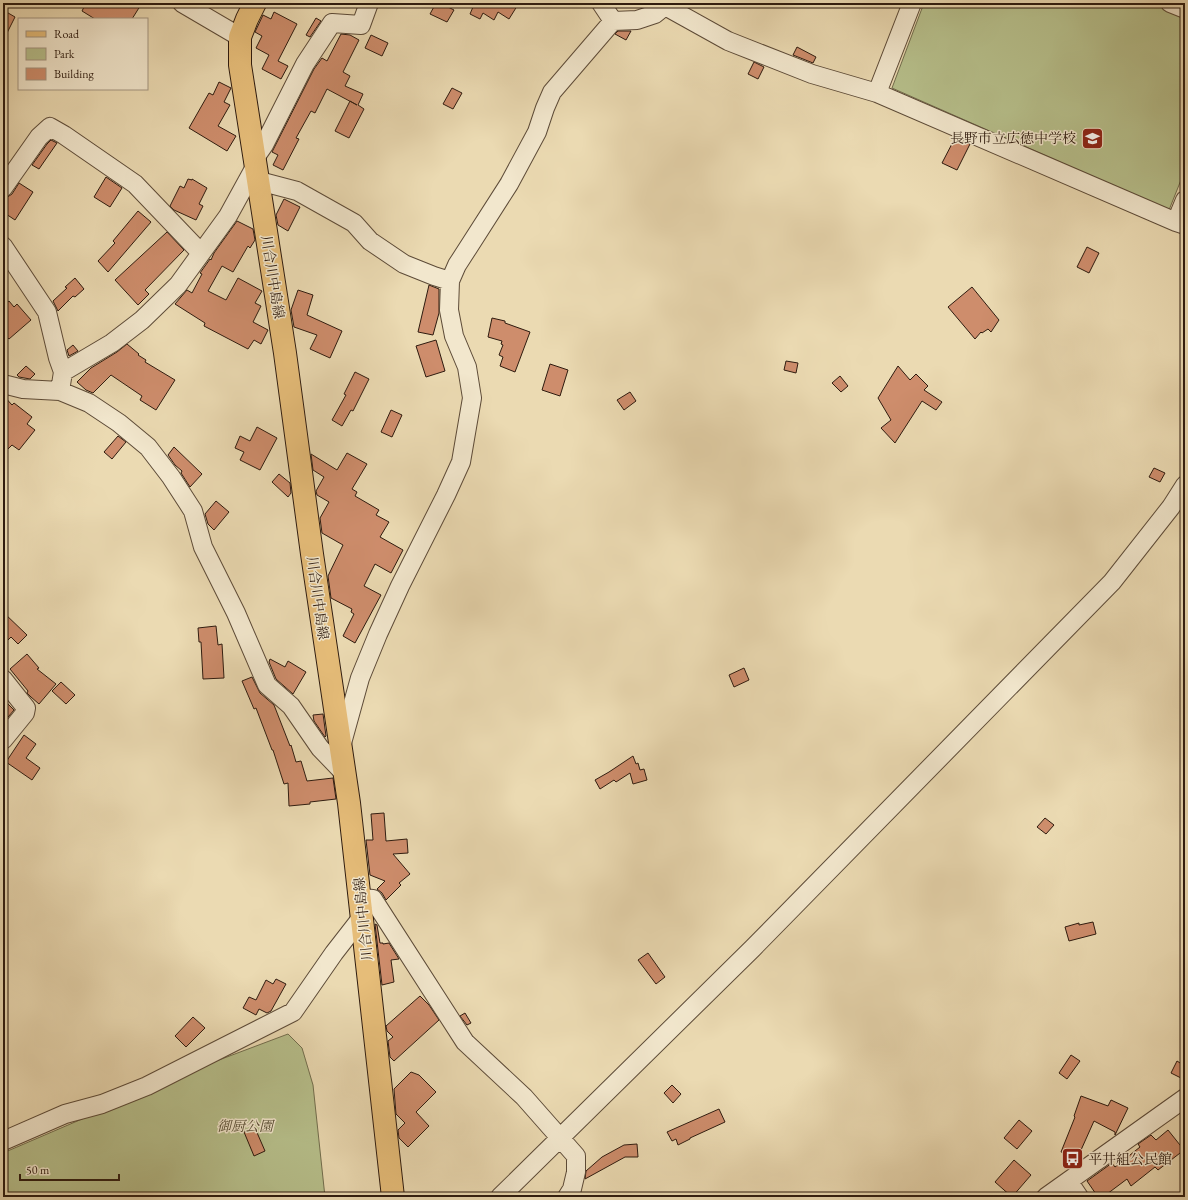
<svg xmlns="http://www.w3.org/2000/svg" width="1188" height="1200" font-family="'EB Garamond','Noto Serif JP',serif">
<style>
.green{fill:#b7c08c;stroke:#726e4e}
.building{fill:#ce8d6c;stroke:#2e1b0f}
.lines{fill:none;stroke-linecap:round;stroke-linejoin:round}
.minor-casing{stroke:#5d4b38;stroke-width:20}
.major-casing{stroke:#2e1b0f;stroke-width:24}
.minor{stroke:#f2e7cd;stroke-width:18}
.major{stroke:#e6bd79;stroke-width:22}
.labels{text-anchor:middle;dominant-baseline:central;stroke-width:3;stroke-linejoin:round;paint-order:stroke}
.poi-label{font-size:14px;fill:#2e1b0f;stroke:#f2e7cd;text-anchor:end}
.street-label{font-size:14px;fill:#2e1b0f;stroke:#f2e7cd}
.park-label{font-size:14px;font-style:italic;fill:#574d34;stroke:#f2e7cd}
</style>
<rect width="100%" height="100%" fill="#ebdab2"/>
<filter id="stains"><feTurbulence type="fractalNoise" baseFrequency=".005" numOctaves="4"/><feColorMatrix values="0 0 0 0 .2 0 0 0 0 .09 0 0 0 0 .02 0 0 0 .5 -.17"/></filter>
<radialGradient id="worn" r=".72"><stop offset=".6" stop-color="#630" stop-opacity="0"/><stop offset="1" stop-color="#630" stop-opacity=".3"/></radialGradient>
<path class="green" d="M924 3H1153L1185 17V170L1169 210 892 88Z
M288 1034 302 1048 313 1085 325 1197H3V1153L154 1088 187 1072Z"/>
<path class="building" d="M86 3H142L132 19H95L82 11Z
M436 3H440L454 10 447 22 430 14Z
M467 3H519L509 19 498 12 494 20 483 13 480 19 470 14 473 7Z
M3 10 15 17 3 41Z
M274 12 297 24 278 61 288 66 281 79 262 69 269 55 256 48 262 36 255 32 263 15 271 19Z
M316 18 321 21 310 37 306 35Z
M618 31H631L626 40 615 34Z
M341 34 350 35 359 40 343 72 350 76 345 86 363 94 358 105 364 109 349 138 335 131 350 101 357 105 327 89 315 113 311 111 296 138 299 139 283 170 273 165 278 155 272 152 314 69 322 58 327 61Z
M371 35 388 43 382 56 365 48Z
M797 47 816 57 813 63 793 55Z
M754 62 764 67 758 79 748 74Z
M219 82 231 88 224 102 230 105 218 126 236 136 227 151 189 128 209 93 213 95Z
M452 88 462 93 453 109 443 104Z
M955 138 970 144 957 170 942 163Z
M51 140 57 143 39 169 32 165 47 144Z
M106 177 122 188 110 207 94 197Z
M188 179 192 180V179L207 188 199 204 203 206 196 220 174 210 170 206 180 186 184 188Z
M19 183 33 192 15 220 3 212V203L6 198 12 194Z
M284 199 300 207 288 231 278 225 276 215Z
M138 211 151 222 108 272 98 261 115 243 113 241Z
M237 221 253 229 255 240 250 248 248 246 233 272 222 266 208 291 226 300 238 278 262 291 255 303 261 306 253 322 268 330 261 344 254 340 248 349 204 326 205 323 175 304 187 290 192 293 202 274 200 273 210 259 211 260 214 253Z
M167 232 184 250 145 290 149 294 138 305 115 280Z
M1087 247 1099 253 1089 273 1077 267Z
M75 278 84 289 75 297 73 296 58 311 53 301 67 288 65 287Z
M429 285 439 289V313L433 335 418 332Z
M972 287 999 320 991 332 988 329 982 333 981 332 975 339 948 307Z
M298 290 313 295 307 315 342 331 330 358 310 349 317 335 294 327 291 310Z
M9 301 14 307 17 304 31 320 9 339 3 333V306Z
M492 318 505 321V323L530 332 515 372 500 366 503 357 499 355 503 345 501 344 502 341 488 337Z
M436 340 445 371 426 377 416 346Z
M127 344 139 354 138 355 146 360 145 362 175 380 156 410 140 400 142 396 111 375 93 393 86 390 77 382 91 368 117 352Z
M73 345 78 351 69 356 67 350Z
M786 361 798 363 796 373 784 370Z
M550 364 568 370 560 396 542 390Z
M26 366 35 374 30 379 19 377 17 375Z
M898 366 910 380 916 374 928 386 924 390 942 402 936 410 922 401 895 443 881 428 891 420 878 398Z
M355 372 369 379 353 411 351 410 342 426 332 420 346 395 344 394Z
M840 376 848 386 841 392 832 383Z
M630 392 636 401 624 410 617 400Z
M3 395 12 405 14 403 32 417 27 424 35 430 19 450 12 445 3 454Z
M391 410 402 415 392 437 381 432Z
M257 427 277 438 260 470 240 460 244 452 235 448 240 436 250 441Z
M118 436 126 442 112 459 104 452Z
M174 447 202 474 190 487 181 473 182 471 175 465 168 455Z
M347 453 367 464 352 489 357 492 355 496 379 510 376 515 389 522 380 537 403 550 391 573 375 564 364 586 381 595 355 643 343 636 354 614 351 612 352 609 331 598 328 576 343 545 322 533 320 518 329 502 317 495 316 491 324 477 313 470 311 454 337 470Z
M1154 468 1165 473 1160 482 1149 477Z
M279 474 290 483 291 493 288 497 272 482Z
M216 501 229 512 214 530 208 524 205 514Z
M3 612 27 635 18 644 11 637 3 645Z
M216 626 218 645 222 644 224 678 203 679 201 642H199L198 628Z
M27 654 39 668 37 669 56 684 39 704 31 697 27 693 28 691 10 669Z
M270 659 285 667 288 661 306 672 293 694 276 679 269 662Z
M744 668 749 680 734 687 729 675Z
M252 677 260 693 274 705 290 746 291 745 296 762 301 761 307 781 333 778 336 799 310 802V804L289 806 288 783 284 784 273 750H272L256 708 254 709 242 681Z
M61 682 75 695 66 704 52 691Z
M3 699 14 710 3 723Z
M323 714 326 736 325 737 314 721 313 715Z
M24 735 36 744 26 758 40 768 32 780 6 762Z
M633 756 636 764 638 763 640 770 644 769 647 780 633 784 630 773 616 782 614 780 600 789 595 780 609 772Z
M384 813 386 841 407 839 408 853 393 854 410 874 399 883 401 885 386 900 382 893 377 889 385 881 370 875 366 840H373L371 814Z
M1045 818 1054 825 1046 834 1037 827Z
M1093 922 1096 934 1069 941 1065 927 1079 923V925Z
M375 924 377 925 380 943H383V944L389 943 399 959 391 960 394 982 382 985Z
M648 953 665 977 656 984 638 960Z
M276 979 286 984 271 1011 267 1013 259 1009 256 1015 243 1008 249 997 256 1000 266 980 273 984Z
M420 996 429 1005 439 1020 394 1061 390 1057 388 1041 393 1037 387 1031 386 1026Z
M465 1013 471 1023 467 1025 460 1016Z
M193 1017 205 1028 186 1047 175 1036Z
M1071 1055 1080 1061 1067 1079 1059 1073Z
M1177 1061 1185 1066V1080L1171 1073Z
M411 1072 419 1075 436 1092 416 1112 429 1126 408 1147 399 1138 398 1130 405 1123 396 1114 394 1089Z
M672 1085 681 1094 673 1103 664 1093Z
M1081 1096 1108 1106 1111 1100 1128 1108 1115 1135V1132L1094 1121 1077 1159 1061 1152 1075 1117 1074 1116Z
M719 1109 725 1122 690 1138V1139L678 1145 676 1139 672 1141 667 1132Z
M1019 1120 1032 1131 1017 1149 1004 1138Z
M255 1128 265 1151 254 1156 244 1132Z
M1168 1130 1184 1150 1158 1170 1155 1167 1131 1186 1127 1179 1103 1197H1098L1087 1181 1112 1163 1115 1167 1140 1147 1138 1144 1151 1135 1156 1140Z
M637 1144 638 1157H625L585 1179 586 1171 602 1157 624 1145Z
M1014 1160 1031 1175 1012 1197 995 1182Z"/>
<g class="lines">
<defs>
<path id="minor" d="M182 3 240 37
M601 3 613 21
M665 3V6L728 41 812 74 877 93
M912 3 877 93 1176 222 1185 225
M1170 3 1185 9
M255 158 264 145 305 64 332 23 361 25 369 3
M259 181 297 191 354 223 370 241 404 264 434 276 450 281
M3 188 39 137 50 127 64 135 135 184 201 253
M1176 222 1185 200
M3 246 47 312 58 358 63 372 60 391 23 389 3 384
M63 372 112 343 142 320 178 285 228 216 256 165
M60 391 89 403 119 423 148 447 171 477 193 511 203 547 236 613 267 685 291 706 320 748 345 774
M3 679 26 708 25 713 3 740
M342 743 360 678 378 634 400 586 446 495 461 462 472 398 467 367 454 336 449 310 450 281 457 265 468 248 509 184 537 132 545 108 552 92 613 21 637 20 655 14 665 6
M361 898 373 899 465 1042 524 1097 576 1156V1172L572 1189 567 1197
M3 1141 65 1114 102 1104 147 1086 293 1012 334 953 362 917
M1069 1182 1079 1197
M500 1197 753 948 1112 582 1171 507 1185 485
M1046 1197 1185 1098"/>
<path id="major" d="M255 3 247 19 240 37V65L285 353 312 554 349 803 393 1197"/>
</defs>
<use href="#minor" class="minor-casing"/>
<use href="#major" class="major-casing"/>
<use href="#minor" class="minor"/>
<use href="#major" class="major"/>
</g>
<defs>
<symbol id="school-square" viewBox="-11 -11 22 22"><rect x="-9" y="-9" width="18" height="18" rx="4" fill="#8f2418" stroke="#f2e7cd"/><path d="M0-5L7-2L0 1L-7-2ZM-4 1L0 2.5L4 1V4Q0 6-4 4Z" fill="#fff"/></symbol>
<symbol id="bus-square" viewBox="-11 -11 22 22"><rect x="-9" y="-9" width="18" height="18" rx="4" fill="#8f2418" stroke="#f2e7cd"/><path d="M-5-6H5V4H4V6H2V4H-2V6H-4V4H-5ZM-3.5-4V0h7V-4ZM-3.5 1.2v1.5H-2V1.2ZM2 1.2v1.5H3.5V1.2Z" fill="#fff"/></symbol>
</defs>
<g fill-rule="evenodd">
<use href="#school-square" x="1080" y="126" width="25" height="25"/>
<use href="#bus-square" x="1060" y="1146" width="25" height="25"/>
</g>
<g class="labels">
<g class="poi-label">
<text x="1076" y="138">長野市立広徳中学校</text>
<text x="1088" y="1159" text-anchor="start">平井組公民館</text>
</g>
<g class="street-label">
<text transform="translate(273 277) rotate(81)">川合川中島線</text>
<text transform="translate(318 598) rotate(82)">川合川中島線</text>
<text transform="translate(363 919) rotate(-96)">川合川中島線</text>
</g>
<g class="park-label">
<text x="245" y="1126">御厨公園</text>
</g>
</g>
<rect width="1188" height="1200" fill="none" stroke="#ebdab2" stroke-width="16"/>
<rect x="4" y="4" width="1180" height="1192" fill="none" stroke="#2e1b0f" stroke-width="2"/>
<rect x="8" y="8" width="1172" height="1184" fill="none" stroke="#2e1b0f"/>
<rect x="18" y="18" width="130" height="72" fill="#f2e7cd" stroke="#a49581"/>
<rect x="26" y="31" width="20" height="6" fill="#e6bd79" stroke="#a49581"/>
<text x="54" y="38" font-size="12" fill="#2e1b0f">Road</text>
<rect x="26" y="48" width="20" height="12" fill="#b7c08c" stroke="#a49581"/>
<text x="54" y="58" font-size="12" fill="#2e1b0f">Park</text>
<rect x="26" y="68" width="20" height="12" fill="#ce8d6c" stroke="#a49581"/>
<text x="54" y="78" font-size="12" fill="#2e1b0f">Building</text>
<path d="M20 1174v6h99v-6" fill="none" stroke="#2e1b0f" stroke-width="2"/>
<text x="26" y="1174" font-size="12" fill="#2e1b0f" stroke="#f2e7cd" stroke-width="3" paint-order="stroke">50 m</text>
<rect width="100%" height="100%" filter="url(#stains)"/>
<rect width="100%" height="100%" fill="url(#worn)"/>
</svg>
